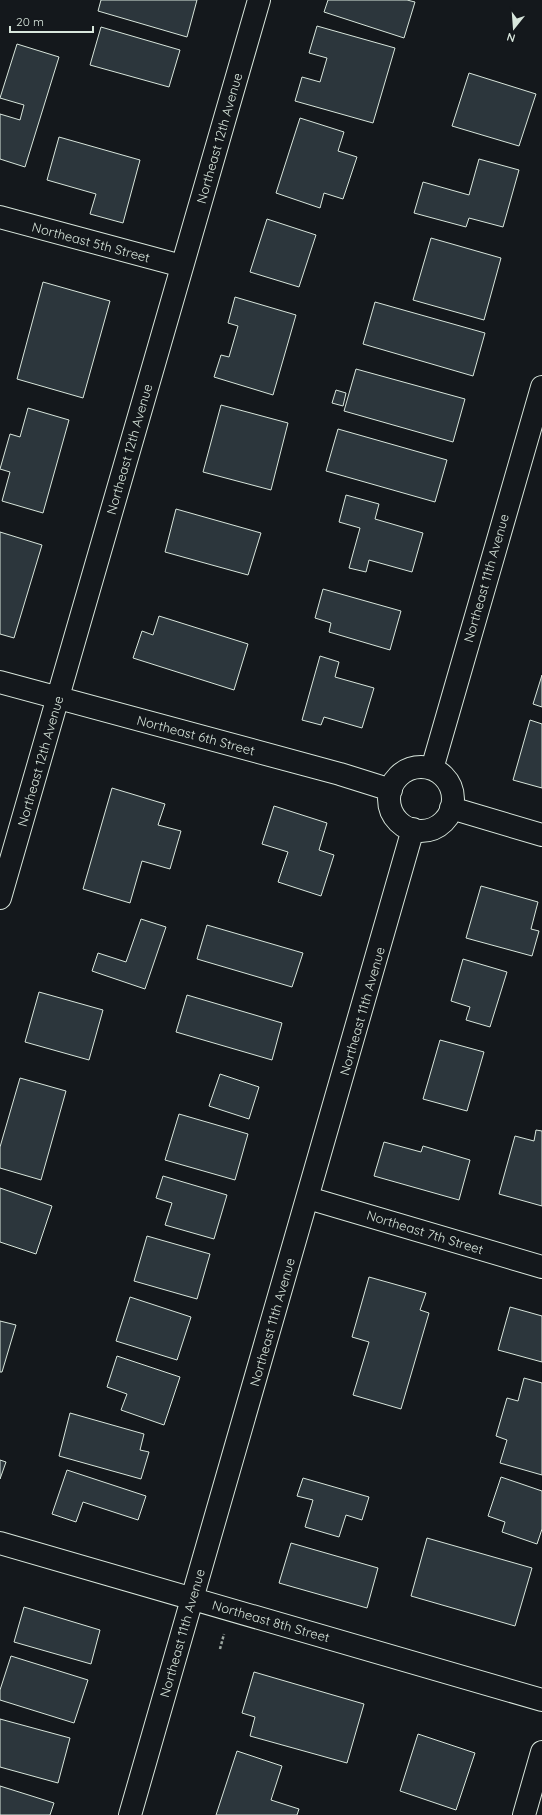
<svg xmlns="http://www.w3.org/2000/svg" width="542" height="1815" font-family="Quicksand,sans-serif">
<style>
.building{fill:#2c363c;stroke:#d8e6dc}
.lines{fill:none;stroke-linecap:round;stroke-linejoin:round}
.minor-casing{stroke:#d8e6dc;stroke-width:24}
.path{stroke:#9da8a2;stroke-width:2.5;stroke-dasharray:3 2;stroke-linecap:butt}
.minor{stroke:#14181c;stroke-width:22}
.labels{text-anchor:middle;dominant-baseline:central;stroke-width:3;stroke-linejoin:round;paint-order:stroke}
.street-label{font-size:13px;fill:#d8e6dc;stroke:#14181c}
</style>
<rect width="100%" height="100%" fill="#14181c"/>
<path class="building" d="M101 0H197L187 37 98 11Z
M328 0H407L415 2 404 38 324 12Z
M317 26 395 48 373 123 295 101 302 77 320 82 327 58 309 53Z
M101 27 180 50 169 87 90 65Z
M17 44 59 57 25 167 0 159V114L20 120 24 105 0 98Z
M469 73 536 94 519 146 452 126Z
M300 118 344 132 338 151 357 157 343 199 324 193 320 208 276 193Z
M59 137 140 160 123 223 90 214 96 194 47 180Z
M479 159 519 170 503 227 469 218 466 227 414 213 423 182 469 195Z
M267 219 316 235 299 287 250 272Z
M431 238 501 258 484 320 413 300Z
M43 282 110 301 83 398 17 379Z
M235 297 296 315 273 395 214 377 221 355 229 357 238 326 228 323Z
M375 302 485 333 473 376 363 344Z
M356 369 465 399 453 442 344 411Z
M336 390 346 393 343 406 332 403Z
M221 405 288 423 271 490 203 472Z
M28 408 69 420 43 513 2 501 10 472 0 469 10 434 20 437Z
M338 429 447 460 435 502 326 471Z
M346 495 379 504 375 519 423 533 412 572 369 560 366 572 349 568 360 528 339 522Z
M176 509 261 533 248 575 165 552Z
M0 532 42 545 14 638 0 634Z
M323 589 401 611 390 650 329 632 331 623 315 618Z
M159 616 248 644 234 690 133 658 142 631 153 635Z
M320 656 339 662 335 677 374 688 362 728 324 717 321 725 302 720Z
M542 675V707L533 704Z
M530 720 542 724V788L513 780Z
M112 788 165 804 158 825 181 831 170 869 142 861 130 903 83 889Z
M274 806 327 823 319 850 334 855 321 896 278 882 288 852 262 844Z
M481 886 538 902 531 929 539 931 532 956 466 938Z
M141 919 166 927 145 989 92 971 98 953 126 962Z
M207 925 303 953 292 987 197 959Z
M463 959 507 972 490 1027 466 1020 470 1007 451 1001Z
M39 992 103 1010 89 1060 25 1042Z
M187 995 282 1023 272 1060 176 1032Z
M440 1040 484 1052 467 1111 423 1099Z
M220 1074 259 1087 249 1119 209 1106Z
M20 1078 66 1091 41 1180 0 1168V1147Z
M179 1114 248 1134 235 1180 165 1160Z
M536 1130 542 1131V1206L499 1194 515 1136 534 1141Z
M384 1142 421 1152 423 1146 470 1160 459 1200 374 1176Z
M163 1176 227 1195 214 1239 165 1225 172 1203 156 1198Z
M0 1188 52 1206 36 1254 0 1242Z
M147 1236 210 1254 197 1299 134 1281Z
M369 1277 426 1293 420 1310 429 1313 401 1409 353 1395 369 1342 352 1337Z
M130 1297 191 1317 177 1360 116 1341Z
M510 1307 542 1316V1362L498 1350Z
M0 1321 16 1325 2 1372H0Z
M117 1356 180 1377 164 1425 121 1410 127 1394 107 1387Z
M524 1378 542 1383V1475L500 1463 507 1440 496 1436 507 1398 518 1401Z
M70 1413 144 1434 140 1450 149 1452 141 1479 59 1456Z
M0 1460 6 1462 0 1479Z
M67 1470 146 1496 138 1520 83 1502 76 1522 52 1514Z
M501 1477 542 1491V1529L537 1544 502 1532 505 1522 488 1516Z
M303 1478 369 1497 362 1520 346 1515 339 1537 305 1527 313 1500 297 1496Z
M427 1538 532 1568 515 1626 411 1596Z
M291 1543 378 1568 367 1608 279 1583Z
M24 1607 100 1630 91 1664 14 1642Z
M11 1656 88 1680 74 1723 0 1700V1690Z
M254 1672 364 1704 347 1763 250 1736 255 1717 242 1713Z
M0 1719 70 1738 58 1783 0 1767Z
M418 1734 475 1753 456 1810 400 1791Z
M237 1751 282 1766 271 1800 299 1809 297 1815H216Z
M0 1786 54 1803 50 1815H0Z"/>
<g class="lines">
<defs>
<path id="minor" d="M0 217 182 266
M0 682 340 774 391 790
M389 799a32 32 0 1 1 64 0a32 32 0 1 1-64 0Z
M432 769 542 387
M451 808 542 835
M0 898 259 0
M308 1198 542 1267
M0 1543 542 1700
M130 1815 413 829
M524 1815 542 1752"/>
</defs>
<use href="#minor" class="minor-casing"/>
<path class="path" d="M220 1649 224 1634"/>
<use href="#minor" class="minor"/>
</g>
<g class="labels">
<g class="street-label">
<text transform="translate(219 138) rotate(-74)">Northeast 12th Avenue</text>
<text transform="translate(91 242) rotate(15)">Northeast 5th Street</text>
<text transform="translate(129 449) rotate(-74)">Northeast 12th Avenue</text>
<text transform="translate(486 578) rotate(-74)">Northeast 11th Avenue</text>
<text transform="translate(196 735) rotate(15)">Northeast 6th Street</text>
<text transform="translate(40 761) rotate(-74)">Northeast 12th Avenue</text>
<text transform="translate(362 1011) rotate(-74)">Northeast 11th Avenue</text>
<text transform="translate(425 1232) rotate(17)">Northeast 7th Street</text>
<text transform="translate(272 1322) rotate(-74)">Northeast 11th Avenue</text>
<text transform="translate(271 1621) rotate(16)">Northeast 8th Street</text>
<text transform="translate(182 1633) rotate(-74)">Northeast 11th Avenue</text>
</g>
</g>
<g transform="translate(514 28) rotate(197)" stroke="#14181c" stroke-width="3" paint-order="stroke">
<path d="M0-3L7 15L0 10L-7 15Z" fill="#d8e6dc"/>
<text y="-6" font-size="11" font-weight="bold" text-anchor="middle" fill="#d8e6dc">N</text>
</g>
<path d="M10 26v6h83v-6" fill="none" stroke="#d8e6dc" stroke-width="2"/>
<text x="16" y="26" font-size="12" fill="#d8e6dc" stroke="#14181c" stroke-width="3" paint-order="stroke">20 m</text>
</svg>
